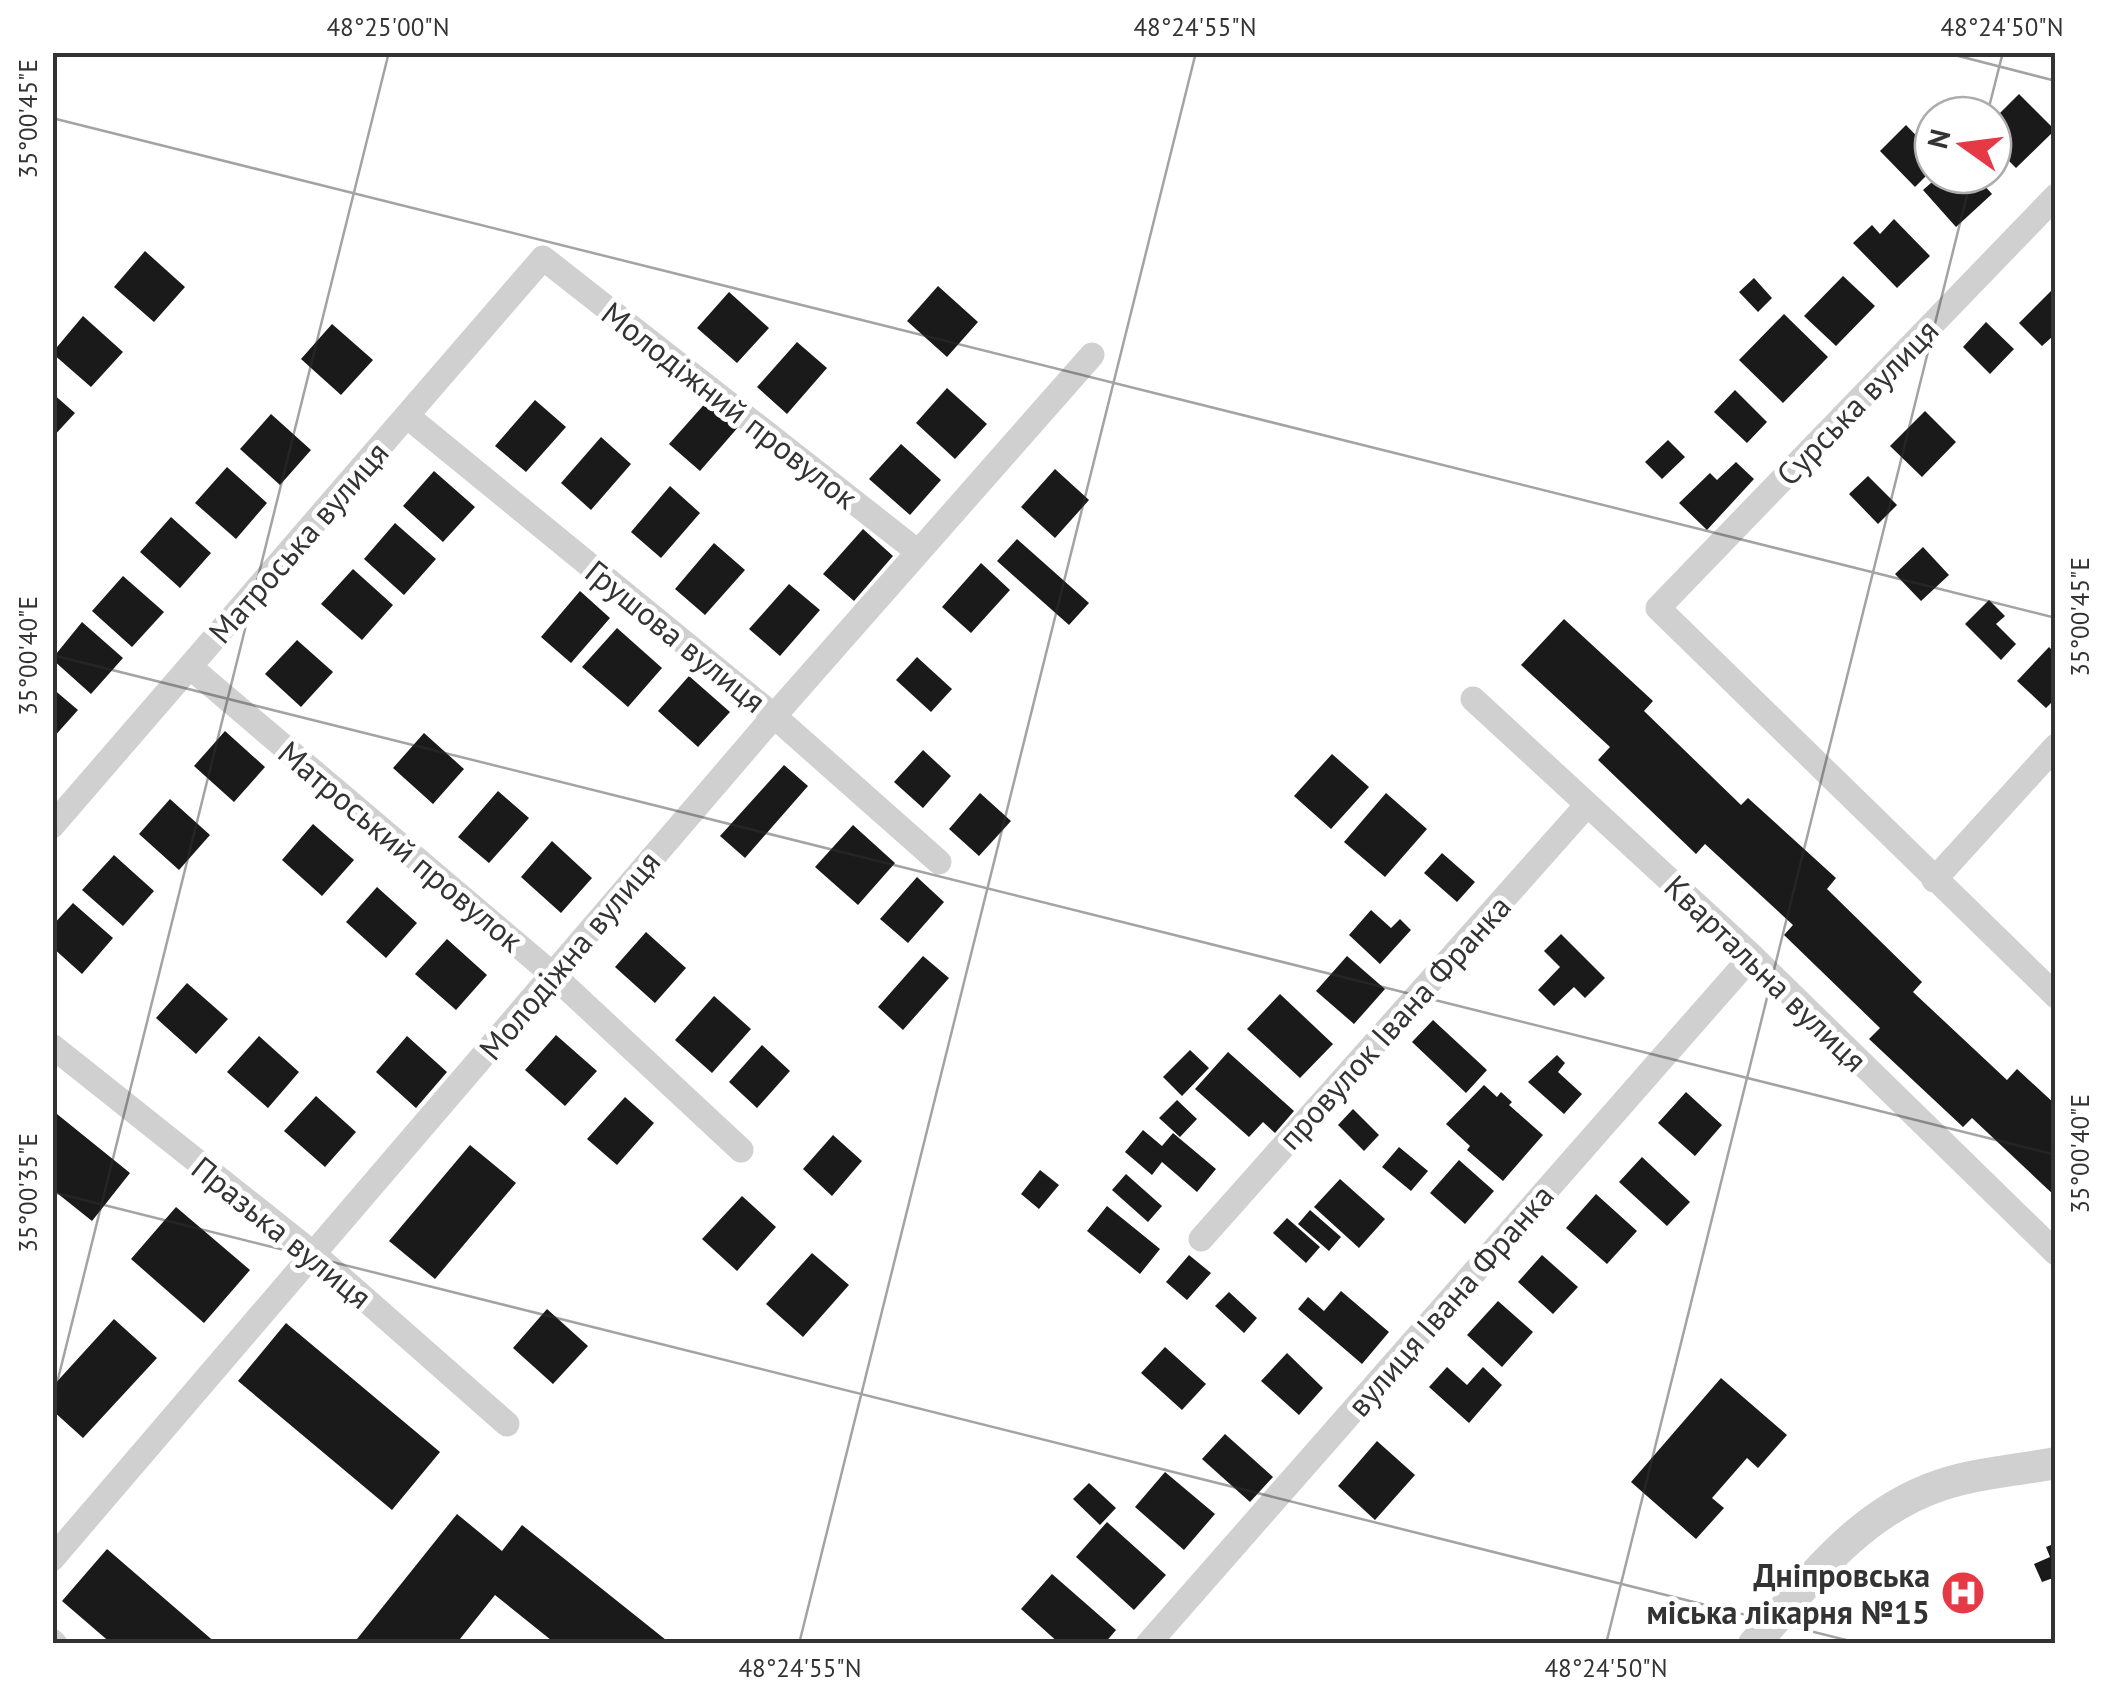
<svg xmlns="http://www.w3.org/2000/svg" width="2108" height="1696" font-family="'PT Sans',sans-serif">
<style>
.building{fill:#1a1a1a}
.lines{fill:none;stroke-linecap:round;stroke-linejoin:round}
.minor{stroke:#d0d0d0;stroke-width:25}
.tertiary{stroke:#d0d0d0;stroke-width:32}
.ticks{fill:none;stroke:#333;stroke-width:2.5;stroke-opacity:0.45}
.labels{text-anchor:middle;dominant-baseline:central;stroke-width:10;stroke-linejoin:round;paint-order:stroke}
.street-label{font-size:32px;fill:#333;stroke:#fff}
.poi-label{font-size:32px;font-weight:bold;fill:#333;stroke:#fff;text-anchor:end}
.neatline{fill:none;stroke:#333;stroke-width:4}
.ticks-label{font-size:25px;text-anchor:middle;fill:#333}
</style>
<rect width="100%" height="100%" fill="#fff"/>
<path class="building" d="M2019 94 2055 130 2016 168 1993 145V120Z
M1906 125 1933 153V169L1915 187 1880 151Z
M1940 175H1975L1992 194 1956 227 1923 190Z
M1894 219 1930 256 1897 288 1853 243 1872 225 1880 234Z
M145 251 185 287 154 322 114 287Z
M1843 276 1875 306 1836 346 1804 316Z
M1754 278 1772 298 1758 312 1739 292Z
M938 286 978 322 947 357 907 321Z
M2056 286V341L2052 337 2042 346 2019 323Z
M729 292 769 328 737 363 697 328Z
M1784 314 1828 357 1783 403 1739 360Z
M83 316 123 352 91 387 52 353Z
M1986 322 2014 349 1990 374 1963 347Z
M332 324 373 360 341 395 301 359Z
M797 342 827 368 787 414 757 387Z
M947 388 987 424 955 459 916 423Z
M1735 390 1767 422 1747 443 1714 412Z
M52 393 75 413 52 438Z
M709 399 740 425 700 471 669 444Z
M535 400 566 427 526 472 495 446Z
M1925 411 1956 442 1922 477 1890 446Z
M271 414 311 450 280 485 240 449Z
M601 437 631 464 591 510 561 483Z
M1668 440 1685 457 1662 479 1645 462Z
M901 444 941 480 910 515 869 479Z
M1736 462 1754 479 1707 530 1679 503 1710 473 1717 480Z
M227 467 267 503 236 539 195 503Z
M1055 469 1089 500 1055 538 1021 507Z
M434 471 475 507 443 542 403 506Z
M1868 476 1897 505 1878 524 1849 494Z
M670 486 700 513 661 558 631 532Z
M171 517 211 553 180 588 140 552Z
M395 523 436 559 404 595 364 559Z
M863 529 893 556 854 601 823 574Z
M1017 539 1089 603 1069 625 997 561Z
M714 543 745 570 705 615 675 589Z
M1923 547 1949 575 1921 601 1895 574Z
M981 563 1010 590 971 633 942 607Z
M353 569 393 605 362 640 321 604Z
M123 576 164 612 132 647 92 611Z
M789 584 820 610 780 656 749 629Z
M580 591 610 618 571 663 541 637Z
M1989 600 2005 616 1996 624 2016 644 2001 660 1965 624Z
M1564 619 1653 701 1644 711 1741 805 1748 798 1836 878 1827 889 1922 982 1913 992 2007 1080 2017 1069 2056 1105V1197L1972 1118 1963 1127 1869 1039 1880 1028 1784 935 1793 925 1705 844 1696 854 1598 760 1610 747 1521 665Z
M82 622 123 658 91 694 52 659Z
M617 628 662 668 628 707 582 667Z
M297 640 333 672 301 707 265 674Z
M2049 647 2056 654V698L2046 708 2017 681Z
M917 657 952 689 931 712 896 680Z
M689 676 730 712 698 747 658 711Z
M52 688 78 710 52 739Z
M225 731 265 767 234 802 194 766Z
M424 733 464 769 433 804 393 768Z
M923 750 951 776 923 808 894 782Z
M1332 754 1369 787 1331 829 1294 796Z
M784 765 808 786 745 858 720 836Z
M498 791 529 818 489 863 458 837Z
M980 793 1011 821 979 856 949 829Z
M1386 793 1427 829 1385 877 1344 842Z
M170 799 210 835 179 870 139 834Z
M313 824 354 860 322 896 282 860Z
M853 825 895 863 858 905 815 867Z
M552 841 592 878 561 913 521 877Z
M1442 853 1475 882 1457 902 1424 873Z
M114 855 154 891 123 926 82 890Z
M917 877 944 902 908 943 880 919Z
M377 887 417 923 386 958 346 922Z
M73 903 113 938 82 974 52 947V926Z
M1371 910 1391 928 1400 919 1411 930 1380 964 1349 935Z
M646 932 686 968 655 1003 615 967Z
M1561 934 1605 978 1585 998 1574 987 1554 1006 1538 990 1560 967 1544 951Z
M447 939 487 975 456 1010 415 974Z
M923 956 949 978 903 1030 878 1007Z
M1347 956 1385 989 1354 1024 1316 991Z
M187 983 228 1019 196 1054 156 1018Z
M1280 994 1333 1044 1300 1078 1247 1029Z
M714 996 751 1029 712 1073 675 1040Z
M1433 1020 1487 1070 1466 1093 1412 1042Z
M556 1035 597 1071 565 1106 525 1070Z
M259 1036 299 1072 268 1108 227 1072Z
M407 1036 447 1072 416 1108 376 1072Z
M762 1045 790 1071 757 1108 729 1082Z
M1190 1050 1209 1068 1182 1096 1163 1077Z
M1228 1052 1294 1111 1275 1133 1263 1122 1249 1137 1195 1089Z
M1557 1055 1565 1063 1558 1072 1582 1094 1564 1114 1528 1082Z
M1484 1085 1497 1097 1501 1092 1512 1102 1509 1105 1543 1135 1503 1181 1467 1150 1470 1146 1446 1124Z
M1686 1092 1722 1125 1695 1156 1658 1123Z
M316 1096 356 1132 325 1167 284 1131Z
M625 1097 654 1123 617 1165 587 1139Z
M1177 1100 1197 1119 1180 1137 1159 1118Z
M1353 1109 1379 1135 1364 1151 1338 1125Z
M52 1110 130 1173 92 1221 52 1189Z
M1143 1130 1162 1146 1173 1133 1216 1169 1197 1192 1162 1162 1152 1175 1125 1152Z
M833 1135 862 1161 832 1196 803 1169Z
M470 1145 516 1183 435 1279 389 1241Z
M1399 1147 1428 1171 1411 1191 1382 1167Z
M1642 1157 1690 1202 1667 1226 1619 1182Z
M1459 1160 1494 1191 1465 1224 1430 1193Z
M1040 1170 1059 1185 1039 1209 1021 1194Z
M1126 1174 1162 1206 1148 1222 1112 1190Z
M1340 1179 1385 1219 1359 1248 1314 1207Z
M1596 1194 1637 1231 1607 1264 1566 1228Z
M742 1196 776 1227 737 1271 702 1239Z
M1107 1206 1160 1249 1140 1274 1087 1231Z
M176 1207 250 1270 204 1323 131 1259Z
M1310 1210 1341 1237 1329 1251 1298 1224Z
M1287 1218 1320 1247 1306 1263 1273 1233Z
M812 1253 849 1285 803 1337 766 1304Z
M1189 1255 1211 1273 1187 1300 1166 1282Z
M1542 1255 1578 1287 1553 1314 1518 1282Z
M1341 1291 1389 1332 1362 1364 1298 1309 1308 1297 1324 1311Z
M1229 1292 1257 1318 1244 1333 1215 1306Z
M1498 1301 1533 1332 1502 1367 1467 1335Z
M547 1309 588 1346 553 1384 513 1348Z
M114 1319 157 1358 83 1438 52 1410V1387Z
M286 1323 440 1452 392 1510 238 1381Z
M1165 1347 1206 1384 1182 1410 1141 1373Z
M1287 1353 1323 1388 1299 1415 1261 1381Z
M1447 1367 1467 1385 1483 1367 1502 1385 1469 1423 1429 1387Z
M1721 1378 1787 1435 1758 1468 1747 1458 1712 1498 1724 1508 1696 1539 1631 1482Z
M1225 1434 1273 1477 1250 1502 1202 1459Z
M1377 1441 1415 1475 1375 1520 1338 1486Z
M1165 1472 1215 1514 1184 1550 1135 1507Z
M1089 1483 1116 1508 1100 1525 1073 1499Z
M457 1514 502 1551 522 1525 671 1644H556L495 1595 456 1644H353Z
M1107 1522 1166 1575 1134 1610 1076 1557Z
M2056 1543V1577L2042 1582 2034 1564 2050 1557 2046 1547Z
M107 1549 217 1644H112L62 1601Z
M1052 1574 1116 1630 1104 1644H1060L1021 1609Z"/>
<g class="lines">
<path class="minor" d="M2056 196 1658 608 2056 996
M407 416 774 716 939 862
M190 667 552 974 741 1150
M1473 699 1752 956 2056 1253
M52 826 543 258 918 552
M1934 880 2056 746
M52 1046 315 1255 507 1424
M1201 1239 1587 805
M52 1559 774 716 1092 355
M52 1641 55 1644
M1148 1644 1752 956"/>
<path class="tertiary" d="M1754 1644C1809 1581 1859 1512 1941 1485 1977 1473 2018 1470 2056 1463"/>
</g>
<path class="ticks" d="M1943 52 2056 81M1987 115 2003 52M52 118 2056 618M52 655 2056 1155M52 1192 1862 1644M52 1403 389 52M799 1644 1196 52M1606 1644 1972 175"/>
<defs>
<symbol id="hospital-disc" viewBox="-11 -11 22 22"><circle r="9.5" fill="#e63946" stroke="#fff"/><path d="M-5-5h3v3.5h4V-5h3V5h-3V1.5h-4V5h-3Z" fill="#fff"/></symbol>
</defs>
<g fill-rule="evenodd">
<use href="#hospital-disc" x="1938" y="1568" width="50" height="50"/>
</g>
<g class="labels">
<g class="street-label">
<text transform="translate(1857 402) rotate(-46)">Сурська вулиця</text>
<text transform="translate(730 405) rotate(38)">Молодіжний провулок</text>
<text transform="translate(298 542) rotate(-49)">Матроська вулиця</text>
<text transform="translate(676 636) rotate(39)">Грушова вулиця</text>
<text transform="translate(401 846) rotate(40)">Матроський провулок</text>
<text transform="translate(569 955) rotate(-50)">Молодіжна вулиця</text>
<text transform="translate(1766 973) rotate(44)">Квартальна вулиця</text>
<text transform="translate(1394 1022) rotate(-48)">провулок Івана Франка</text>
<text transform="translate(282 1232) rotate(39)">Празька вулиця</text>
<text transform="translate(1450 1300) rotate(-49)">вулиця Івана Франка</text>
</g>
<g class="poi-label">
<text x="1930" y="1575">Дніпровська<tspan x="1930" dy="37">міська лікарня №15</tspan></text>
</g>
</g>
<rect width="2108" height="1696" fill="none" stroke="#ffffff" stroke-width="110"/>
<g transform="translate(1963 145) rotate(284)"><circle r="48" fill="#ffffff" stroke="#adadad" stroke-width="2.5"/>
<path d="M0-8L18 38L0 25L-18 38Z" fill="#e63946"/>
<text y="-15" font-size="28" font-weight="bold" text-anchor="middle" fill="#333333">N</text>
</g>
<rect x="55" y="55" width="1998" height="1586" class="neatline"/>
<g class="ticks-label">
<text x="388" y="36">48°25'00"N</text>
<text x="1195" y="36">48°24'55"N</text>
<text x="2002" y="36">48°24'50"N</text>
<text transform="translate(28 119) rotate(-90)" y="9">35°00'45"E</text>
<text transform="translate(2080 617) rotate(-90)" y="9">35°00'45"E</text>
<text transform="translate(28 656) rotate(-90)" y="9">35°00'40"E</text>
<text transform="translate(2080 1154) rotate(-90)" y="9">35°00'40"E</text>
<text transform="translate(28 1193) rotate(-90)" y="9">35°00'35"E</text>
<text x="800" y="1677">48°24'55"N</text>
<text x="1606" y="1677">48°24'50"N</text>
</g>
</svg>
